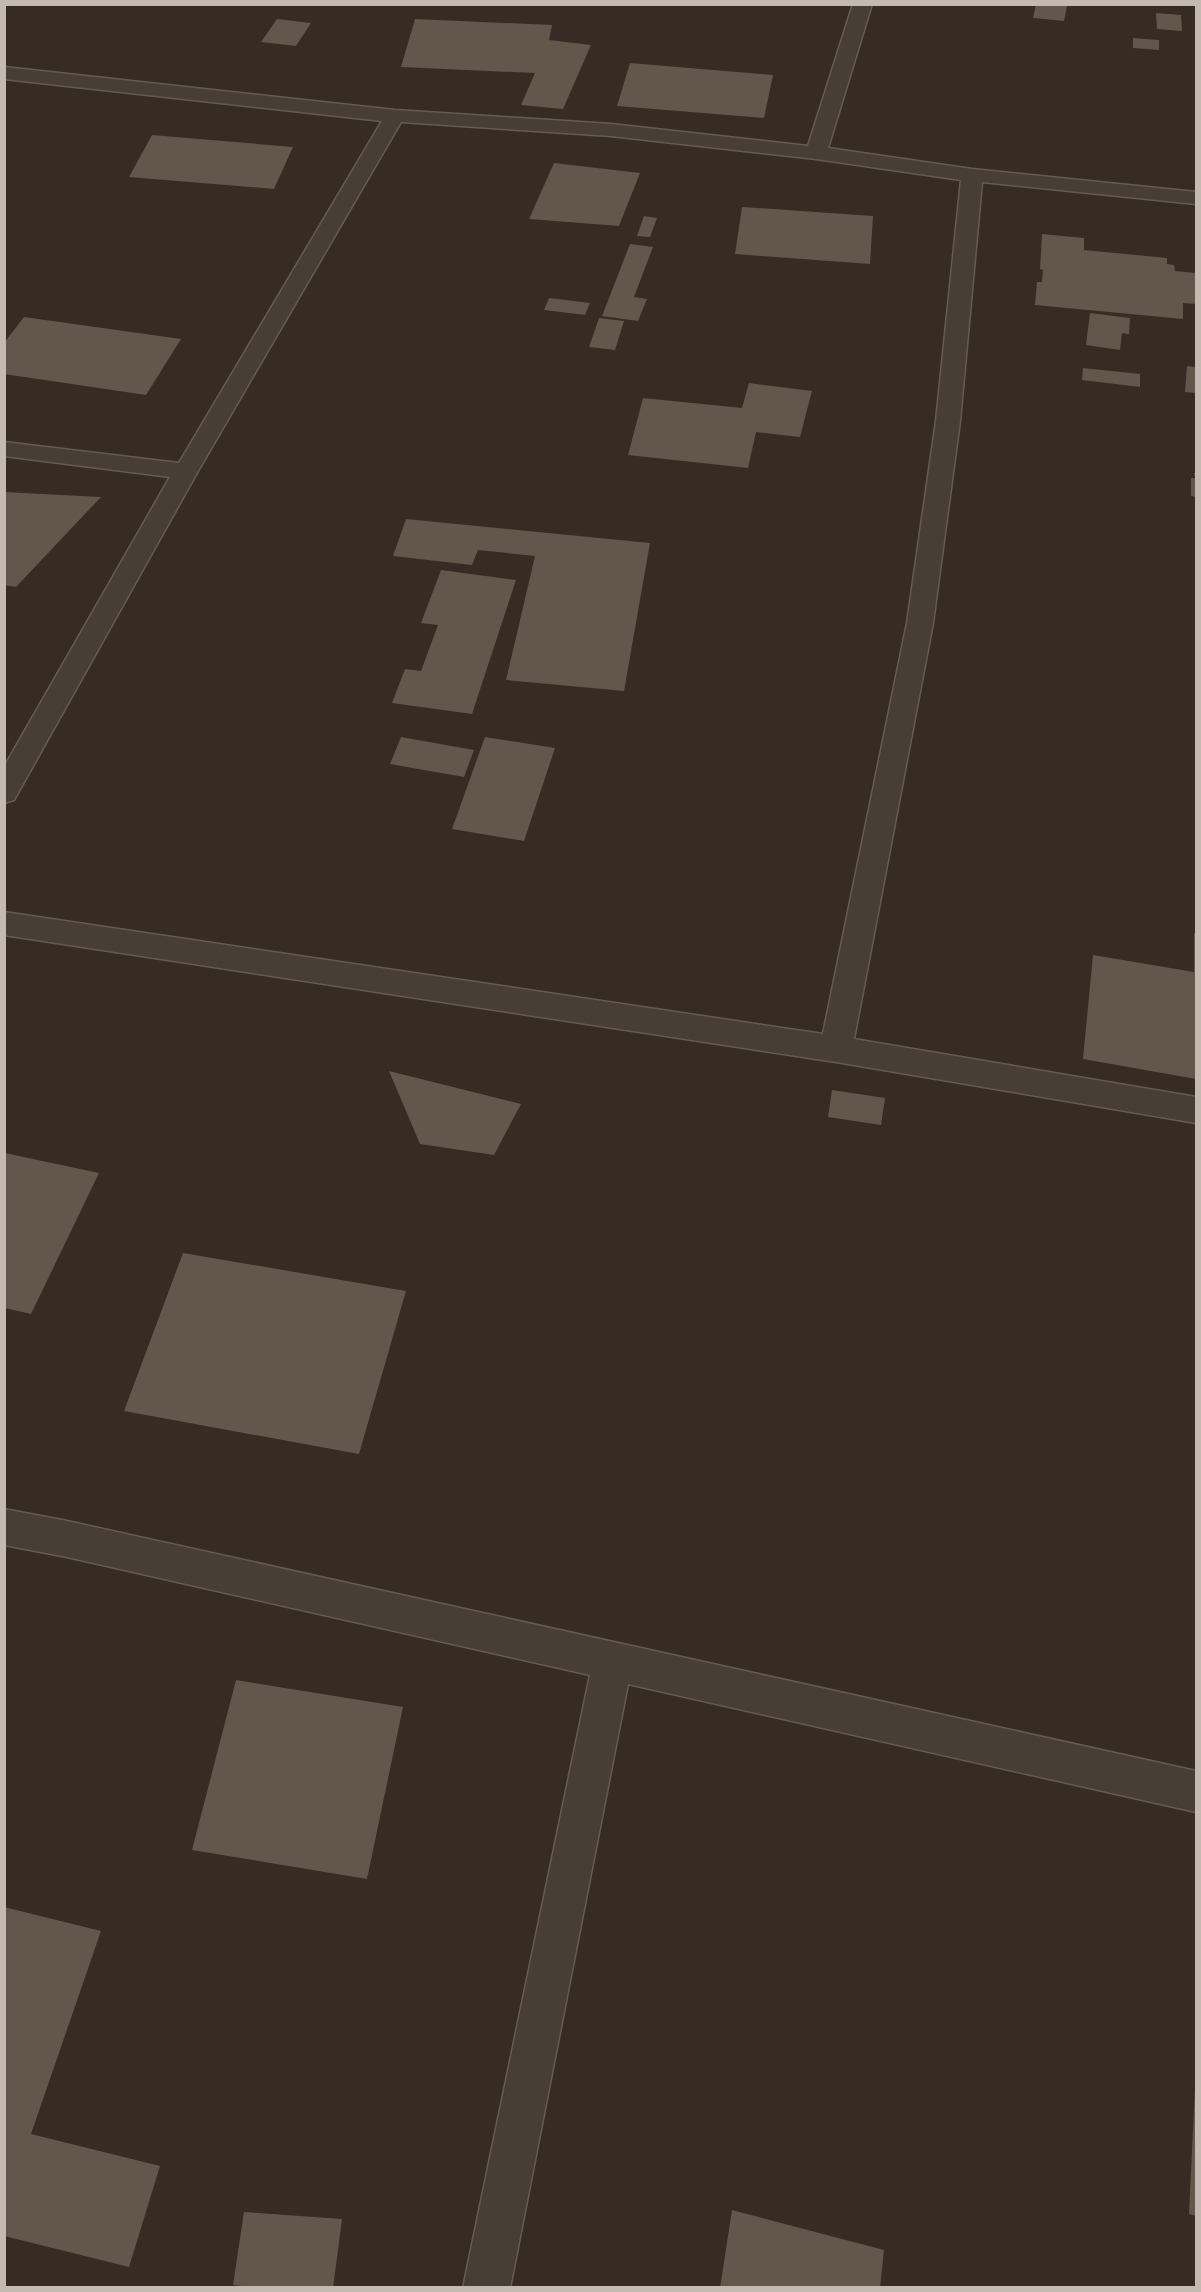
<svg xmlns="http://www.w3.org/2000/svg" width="1201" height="2292" font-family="'Sofia Sans Condensed',sans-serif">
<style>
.building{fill:#61574b}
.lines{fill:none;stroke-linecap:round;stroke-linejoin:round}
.minor-casing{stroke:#645c54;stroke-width:3}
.minor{fill:#473e36;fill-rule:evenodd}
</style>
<rect width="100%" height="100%" fill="#362c23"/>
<path class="building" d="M1036 4 1067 6 1064 21 1033 18Z
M1156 13 1181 15 1182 31 1157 29Z
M277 19 311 23 296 46 261 42Z
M415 19 552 25 549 40 591 45 563 109 521 105 535 73 401 67Z
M1133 38 1159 40V50L1133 48Z
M630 63 773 75 764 118 617 106Z
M152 135 293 147 274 189 129 177Z
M554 163 640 173 619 226 529 219Z
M742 207 873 216 870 264 735 254Z
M644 216 657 218 650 237 637 236Z
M1042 234 1084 238V250L1167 258V264L1174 265 1175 271 1196 273V304L1183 303V319L1035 305 1037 282H1042L1043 270 1040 269Z
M630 244 653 247 634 297 647 299 638 321 602 316Z
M549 298 590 303 585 315 544 310Z
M1090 313 1130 318 1129 334 1122 333 1120 350 1086 345Z
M24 317 181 339 146 395 4 374V343Z
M599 318 624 321 615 350 589 347Z
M1187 366 1196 367V393L1185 392Z
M1083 368 1140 374V387L1082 380Z
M749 383 812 391 800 437 756 432 748 468 628 455 643 398 742 408Z
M1194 473H1196V497L1191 496V478H1195Z
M4 492 101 497 16 587 4 585Z
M406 519 650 543 624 691 506 680 535 556 478 550 472 565 393 556Z
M441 570 516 580 472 714 392 703 405 669 421 671 438 625 421 623Z
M401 737 474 750 464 777 390 764Z
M485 737 555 748 524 841 452 829Z
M1194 933H1196V1079L1083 1059 1093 955 1194 972Z
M389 1071 521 1104 494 1155 420 1144Z
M832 1090 885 1098 881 1125 828 1117Z
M5 1153 99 1173 31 1314 5 1308Z
M183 1253 406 1291 359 1454 124 1411Z
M236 1680 403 1707 367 1879 192 1850Z
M4 1907 101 1931 31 2134 160 2166 129 2267 4 2236Z
M1195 2087H1196V2216L1189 2214Z
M732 2210 884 2250 880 2288H720Z
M244 2212 342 2219 333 2288H260L233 2285Z"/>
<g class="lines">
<defs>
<path id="minor" d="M853 4H872L828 148 972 169 1196 192V204L982 182 960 421 933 623 854 1039 1196 1097V1123L836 1062 4 935V912L823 1034 907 623 936 421 961 180 816 159 611 136 401 122 198 471 14 800 4 803V767L170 477 4 456V442L179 463 382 121 4 79V67L395 110 611 124 808 146Z
M4 1509 67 1521 1196 1771V1812L628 1684 510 2288H463L590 1675 67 1557 4 1545Z"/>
</defs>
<use href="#minor" class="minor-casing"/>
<use href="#minor" class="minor"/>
</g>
<rect width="1201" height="2292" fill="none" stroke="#c3bab1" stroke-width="12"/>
</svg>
